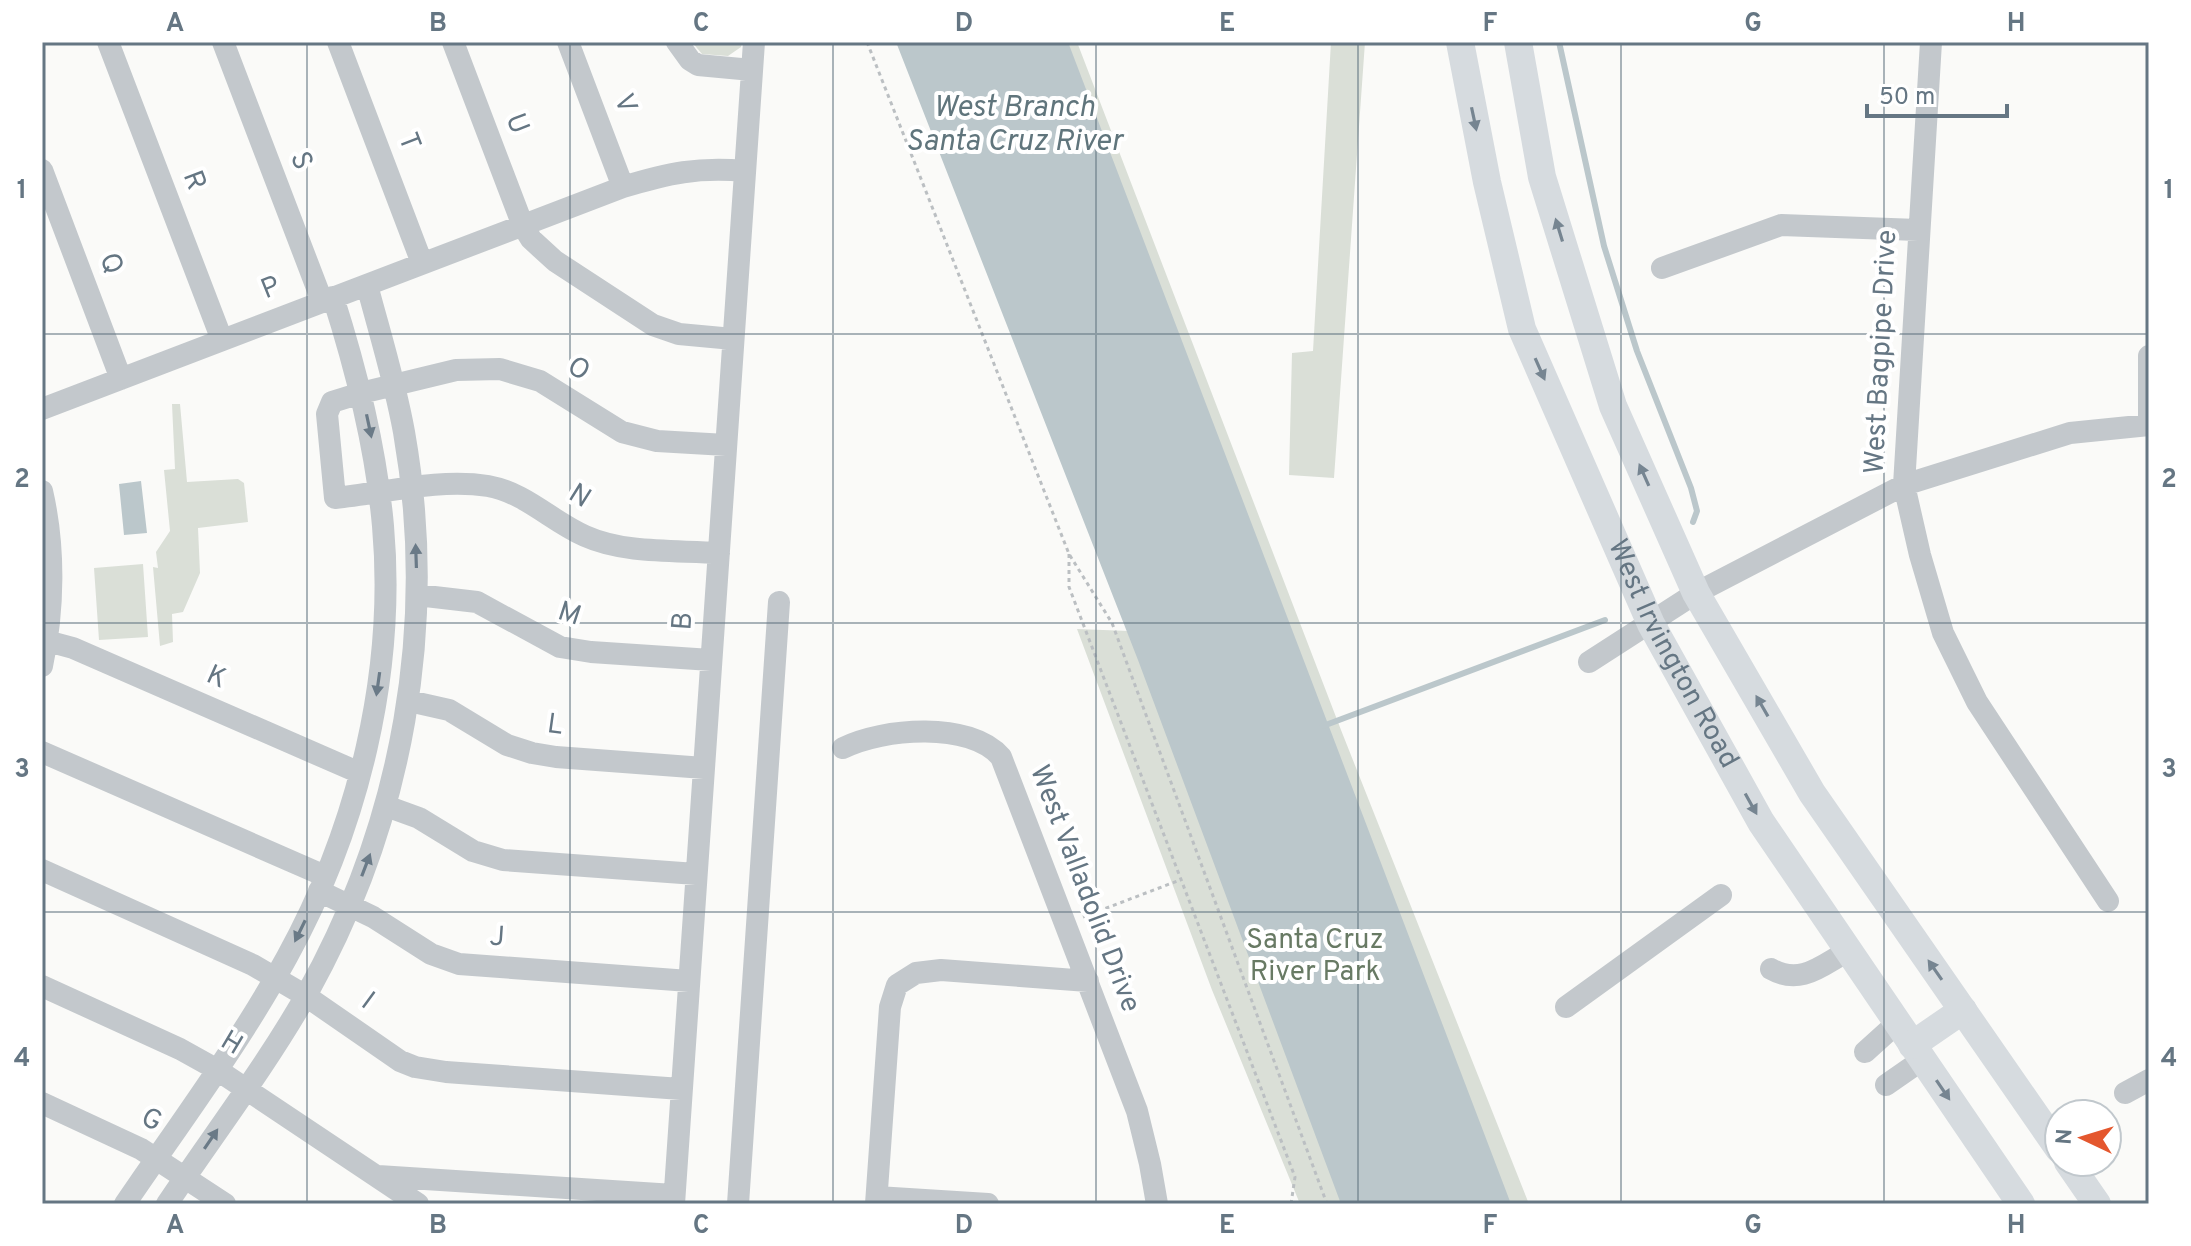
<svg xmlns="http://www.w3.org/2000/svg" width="2191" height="1246" font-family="Overpass,sans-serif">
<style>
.green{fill:#dadfd7}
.water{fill:#bbc7cb}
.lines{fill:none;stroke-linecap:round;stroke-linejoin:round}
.stream{stroke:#bbc7cb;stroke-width:6}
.path{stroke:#bbbfc2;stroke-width:3;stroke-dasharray:4 4;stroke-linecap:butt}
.minor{stroke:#c3c8cc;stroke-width:22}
.major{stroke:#d6dbdf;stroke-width:28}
.oneway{fill:#768591}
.oneway2{fill:#6a7a87}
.grid{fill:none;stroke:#657683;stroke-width:2;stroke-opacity:0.55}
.labels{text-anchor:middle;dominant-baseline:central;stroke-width:8;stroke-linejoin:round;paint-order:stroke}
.street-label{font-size:28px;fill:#657683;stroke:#fff}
.park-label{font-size:28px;fill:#687a64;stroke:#fff}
.water-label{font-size:30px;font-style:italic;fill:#60757c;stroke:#fff}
.neatline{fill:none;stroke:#657683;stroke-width:3}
.grid-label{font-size:26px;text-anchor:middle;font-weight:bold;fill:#657683}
</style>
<rect width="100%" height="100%" fill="#fafaf8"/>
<path class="green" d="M692 42H742L741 47 728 56 702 54Z
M897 42H1077L1341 730 1529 1204H1300L1212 990 1077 629 1129 631Z
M1331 42H1365L1334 478 1289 475 1292 353 1313 351Z
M172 404H180L187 482 238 479 244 483 248 522 198 528 200 573 183 612 172 614 173 642 160 646 153 567 158 568 156 552 170 531 164 470 175 469Z
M143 564 148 637 99 640 94 568Z"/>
<path class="water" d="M896 42H1068L1511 1204H1341L1138 660Z
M141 481 147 533 124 535 119 484Z"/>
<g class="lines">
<path class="stream" d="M1559 42 1604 246 1637 351 1691 488 1697 511 1693 522
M1323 726 1605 620"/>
<path class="path" d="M867 42 1069 554 1112 623 1327 1204
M1069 554V587L1295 1177 1291 1204
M1083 917 1180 880"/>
<path class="minor" d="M108 42 222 340
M223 42 322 301
M338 42 422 263
M453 42 523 226 531 239 555 261 653 325 679 334 733 339
M568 42 623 187
M677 42 690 60 698 65 752 70
M1931 42 1904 485 1920 555 1943 633 1977 702 2108 901
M42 170 121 379
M1662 268 1781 225 1918 230
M42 409 623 187C669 173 697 167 745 171
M42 491C55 547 54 610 42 666
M719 553C676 550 625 554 585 536 551 521 526 493 488 486 439 478 384 493 335 498L327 414 332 402 361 393 456 370 500 369 540 381 622 432 657 441 726 445
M417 595 477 602 560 647 591 652 711 660
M47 641 73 648 360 773
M1589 662 1696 593 1904 485 2070 433 2149 425V356
M409 701 449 710 507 745 532 753 556 757 704 768
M843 748C883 728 970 721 1001 757L1137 1111 1150 1164 1157 1204
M42 752 325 876
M386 806 419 818 473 851 503 860 696 874
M42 870 253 965 306 996 400 1061 415 1067 446 1072 681 1089
M319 891 373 917 431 954 459 964 689 981
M1771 969C1801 986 1822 965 1848 951
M42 986 180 1049 216 1069 418 1204
M1566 1007 1721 895
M1865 1052 1897 1023
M1886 1085 1922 1060
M2125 1093 2149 1080
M42 1103 141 1149 225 1204
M378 1176 674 1195
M877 1197 988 1204
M125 1204C180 1123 240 1043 287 957 358 828 396 673 383 526 376 447 357 372 333 297
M167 1204C214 1134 266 1066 308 992 403 821 438 625 404 432 395 382 380 334 367 285
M674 1204 754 42
M738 1204 779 602
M876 1204 890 1007 897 985 916 973 941 970 1088 981"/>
<g class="major">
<path id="s1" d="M1460 42 1487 182 1522 329 1651 624 1761 822 2021 1204"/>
<path d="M1518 42 1542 177 1613 406 1696 593 1812 793 2059 1149"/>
<path d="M1912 1045 1963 1010"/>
<path d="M2068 1162 2097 1204"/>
</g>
</g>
<defs><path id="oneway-solid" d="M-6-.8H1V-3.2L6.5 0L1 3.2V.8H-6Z" transform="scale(2)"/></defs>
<g class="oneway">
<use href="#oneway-solid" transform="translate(1474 119) rotate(78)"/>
<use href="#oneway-solid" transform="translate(1559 230) rotate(-107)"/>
<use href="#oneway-solid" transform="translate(1540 369) rotate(66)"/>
<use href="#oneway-solid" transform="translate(1644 475) rotate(-114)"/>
<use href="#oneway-solid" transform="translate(1762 706) rotate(-120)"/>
<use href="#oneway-solid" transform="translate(1751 804) rotate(61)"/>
<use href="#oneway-solid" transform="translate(1935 970) rotate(-125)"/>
<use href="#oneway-solid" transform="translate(1943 1090) rotate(56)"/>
</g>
<g class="oneway2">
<use href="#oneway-solid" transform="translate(369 426) rotate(78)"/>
<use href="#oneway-solid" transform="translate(416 556) rotate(-92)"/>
<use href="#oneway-solid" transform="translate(378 684) rotate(98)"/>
<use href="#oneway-solid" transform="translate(366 865) rotate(-69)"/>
<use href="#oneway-solid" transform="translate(300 931) rotate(116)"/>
<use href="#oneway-solid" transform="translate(211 1139) rotate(-56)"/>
</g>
<path class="grid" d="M307 42V1204M570 42V1204M833 42V1204M1096 42V1204M1358 42V1204M1621 42V1204M1884 42V1204M42 334H2149M42 623H2149M42 912H2149"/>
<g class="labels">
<g class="street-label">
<text transform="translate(624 104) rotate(69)">V</text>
<text transform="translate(516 124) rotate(69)">U</text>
<text transform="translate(408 142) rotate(69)">T</text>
<text transform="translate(300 161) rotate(69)">S</text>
<text transform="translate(193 181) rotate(69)">R</text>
<text transform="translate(110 264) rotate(69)">Q</text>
<text transform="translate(271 289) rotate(-22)">P</text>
<text transform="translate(1882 352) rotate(-87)">West Bagpipe Drive</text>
<text transform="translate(578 370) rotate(33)">O</text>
<text transform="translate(579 497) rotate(32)">N</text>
<text transform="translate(569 615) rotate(18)">M</text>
<text transform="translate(684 621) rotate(-86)">B</text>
<text stroke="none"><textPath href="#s1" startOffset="652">West Irvington Road</textPath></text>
<text transform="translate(216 678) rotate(24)">K</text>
<text transform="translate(555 726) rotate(8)">L</text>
<text transform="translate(1084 889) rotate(69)">West Valladolid Drive</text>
<text transform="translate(497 938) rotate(4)">J</text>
<text transform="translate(367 1002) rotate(36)">I</text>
<text transform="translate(231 1044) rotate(31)">H</text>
<text transform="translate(151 1121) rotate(27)">G</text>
</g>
<g class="park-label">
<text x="1315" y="941">Santa Cruz<tspan x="1315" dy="32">River Park</tspan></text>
</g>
<g class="water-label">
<text x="1014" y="108">West Branch<tspan x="1014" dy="34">Santa Cruz River</tspan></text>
</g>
</g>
<rect width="2191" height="1246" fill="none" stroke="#ffffff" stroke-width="88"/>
<g transform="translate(2083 1138) rotate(274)"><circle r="38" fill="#ffffff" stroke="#c1c8cd" stroke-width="2"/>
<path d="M0-6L14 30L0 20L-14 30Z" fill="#e4572e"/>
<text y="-12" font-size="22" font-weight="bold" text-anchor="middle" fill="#657683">N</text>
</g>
<path d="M1867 104v12h140v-12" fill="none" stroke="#657683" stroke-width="4"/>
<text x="1879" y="104" font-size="24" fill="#657683" stroke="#ffffff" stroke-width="6" paint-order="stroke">50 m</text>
<rect x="44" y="44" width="2103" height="1158" class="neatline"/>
<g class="grid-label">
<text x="175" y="31">A</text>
<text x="438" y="31">B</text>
<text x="701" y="31">C</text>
<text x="964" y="31">D</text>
<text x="1227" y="31">E</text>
<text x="1490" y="31">F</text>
<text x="1753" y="31">G</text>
<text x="2016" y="31">H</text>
<text x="22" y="198">1</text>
<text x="2169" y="198">1</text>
<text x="22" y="487">2</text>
<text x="2169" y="487">2</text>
<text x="22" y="777">3</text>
<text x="2169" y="777">3</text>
<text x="22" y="1066">4</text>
<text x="2169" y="1066">4</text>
<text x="175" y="1233">A</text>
<text x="438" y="1233">B</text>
<text x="701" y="1233">C</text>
<text x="964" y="1233">D</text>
<text x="1227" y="1233">E</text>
<text x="1490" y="1233">F</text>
<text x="1753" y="1233">G</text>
<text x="2016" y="1233">H</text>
</g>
</svg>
